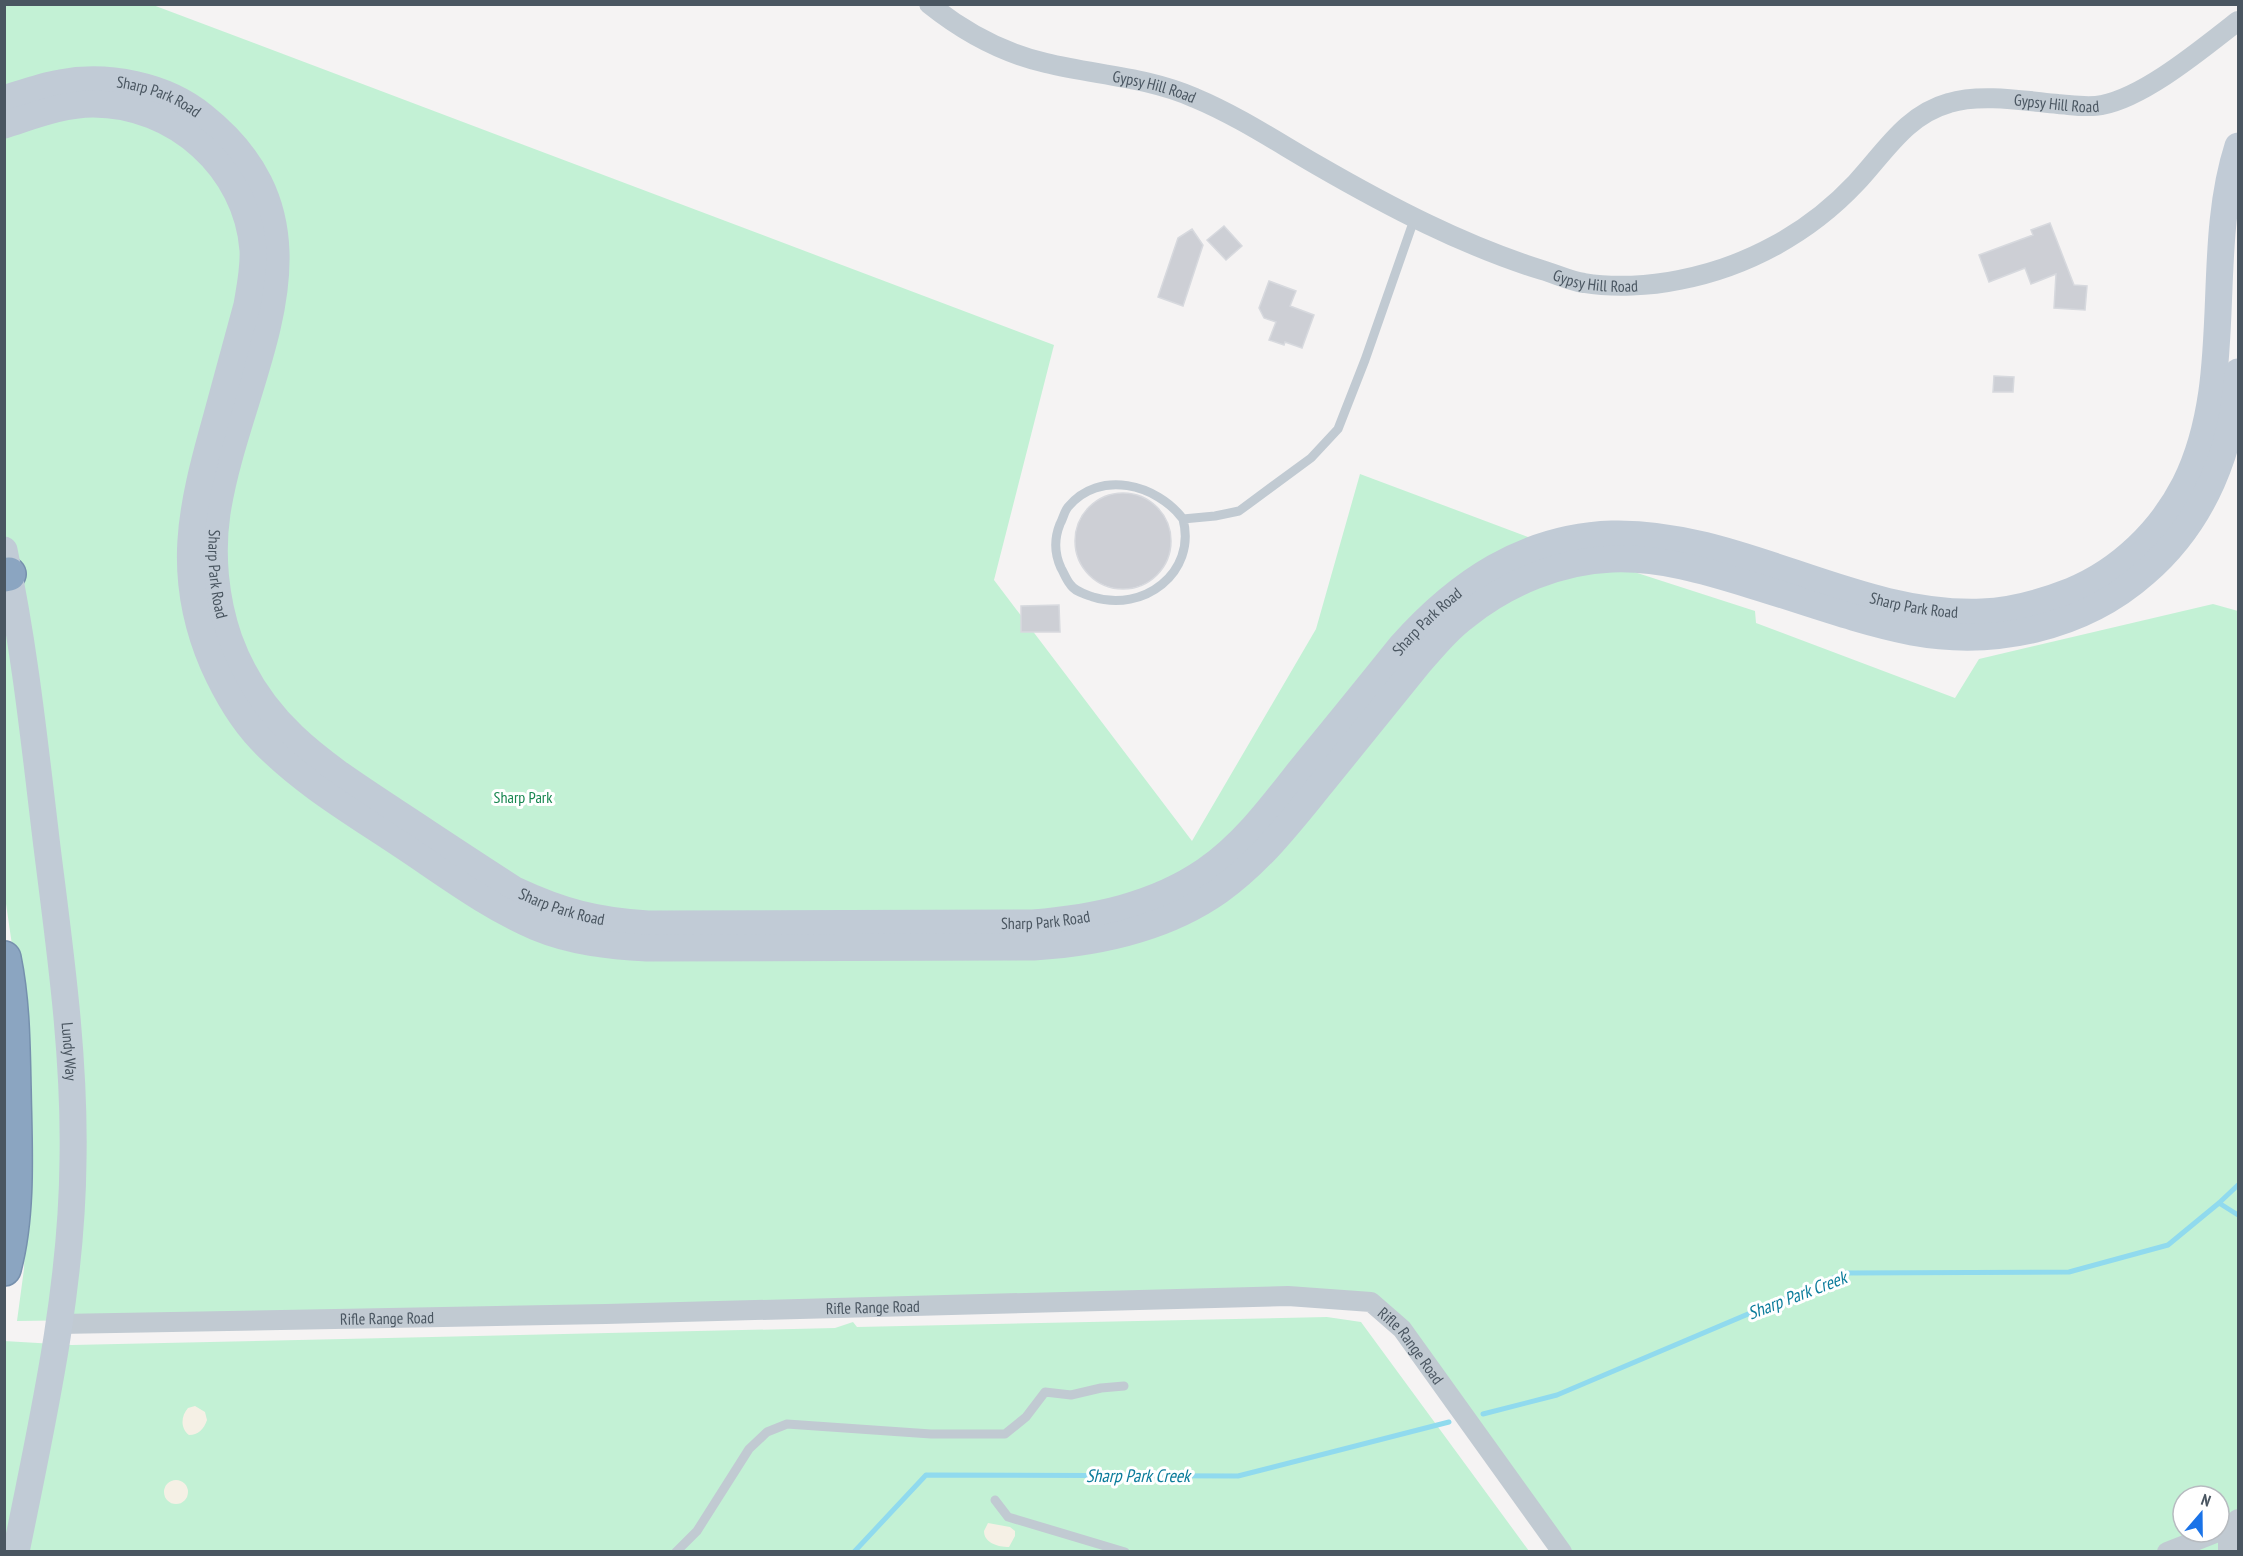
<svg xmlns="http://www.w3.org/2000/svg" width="2243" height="1556" font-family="'PT Sans Narrow',sans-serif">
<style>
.green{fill:#c3f1d5;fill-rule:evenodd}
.sand{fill:#f5f0e5}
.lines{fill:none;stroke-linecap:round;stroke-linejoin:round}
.stream{stroke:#90daee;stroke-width:5}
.building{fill:#cdcfd5;stroke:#d7d9de;stroke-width:1.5}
.highway-casing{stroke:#7690ad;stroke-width:36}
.lane{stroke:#c1cad2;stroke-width:9}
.street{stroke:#c1cad2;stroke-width:20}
.secondary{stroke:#c1cbd6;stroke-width:27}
.highway{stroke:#8ba5c1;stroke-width:33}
.labels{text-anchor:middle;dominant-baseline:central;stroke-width:6;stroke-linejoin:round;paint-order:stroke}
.street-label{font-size:16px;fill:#4a5661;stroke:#fff}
.park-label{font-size:16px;fill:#17864f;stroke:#fff}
.water-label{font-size:18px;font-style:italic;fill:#0c7c9b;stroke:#fff}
</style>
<rect width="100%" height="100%" fill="#f5f3f3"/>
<path class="green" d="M4 5H153L1054 345 994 580 1192 841 1316 629 1360 474 1595 562 1597 560 1755 611 1756 623 1955 698 1979 659 2213 604 2238 611V1551H1562L1371 1302 17 1321 24 1269 29 1122 19 993 4 890ZM2183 1496H2219V1532H2183Z
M1327 1317 1361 1322 1529 1551H5L4 1341 72 1345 835 1328 853 1322 857 1327Z"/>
<path class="sand" d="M195 1406 205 1412 207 1420C204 1429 198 1435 189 1435 180 1428 181 1416 188 1408Z
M164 1492a12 12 0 1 1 24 0a12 12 0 1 1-24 0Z
M988 1523 1010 1527 1015 1531V1536L1009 1547C998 1547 984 1543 984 1531Z"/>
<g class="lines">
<path class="stream" d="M2219 1203 2238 1215
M1483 1414 1557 1395 1845 1273 2069 1272 2168 1245 2219 1203 2238 1185
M854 1552 926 1475 1238 1476 1449 1422"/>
</g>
<path class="building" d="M2050 223 2074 285 2087 286 2085 310 2054 308 2056 274 2031 284 2025 268 1989 282 1979 255 2033 235 2031 230Z
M1224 226 1242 246 1226 260 1207 240Z
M1192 229 1203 245 1183 306 1158 297 1178 238Z
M1269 281 1296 291 1290 306 1314 315 1302 348 1285 342 1284 345 1269 340 1276 322 1264 318 1259 308Z
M1994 376 2014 377 2013 392H1993Z
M1075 541a48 48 0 1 1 96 0a48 48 0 1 1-96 0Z
M1059 605 1060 632H1021V606Z"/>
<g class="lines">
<defs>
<path id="highway" d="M4 575 9 574
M4 958C13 1002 13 1046 14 1090 15 1147 19 1214 4 1269"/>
</defs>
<use href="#highway" class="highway-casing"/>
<path class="lane" d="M1183 519C1197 573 1143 613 1093 597 1085 594 1075 592 1070 584 1066 579 1064 573 1061 568 1054 553 1054 539 1060 524 1063 519 1064 512 1068 507 1099 469 1157 484 1183 519L1215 516 1239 511 1311 458 1338 429 1365 360 1415 217
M995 1500 1008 1517 1125 1552
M676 1552 697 1531 749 1449 767 1432 787 1424 931 1434H1005L1026 1417 1045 1392 1071 1395 1101 1388 1124 1386"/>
<g class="street">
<path id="s1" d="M929 4C964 32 1002 53 1046 63 1095 75 1148 77 1195 98 1238 116 1277 142 1317 165 1388 206 1464 246 1542 270 1556 274 1570 281 1584 283 1614 288 1650 286 1679 280 1747 267 1809 233 1856 183 1885 152 1906 115 1949 103 1980 93 2026 101 2058 104 2072 105 2088 108 2102 105 2145 97 2203 48 2238 21"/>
<path id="s2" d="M59 1324 606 1314 1288 1296 1371 1302 1402 1329 1562 1552"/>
<path d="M2219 1531 2228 1528 2238 1519"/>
<path d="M2167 1552 2218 1532"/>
<path d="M2228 1552V1528"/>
</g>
<g class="secondary">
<path id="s3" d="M4 99C23 93 41 86 60 83 107 74 165 85 203 116 346 230 239 372 217 513 211 554 215 599 229 639 261 727 325 765 399 814 437 839 476 865 515 890 562 912 597 921 648 924L1033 923C1093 918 1154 906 1205 871 1244 844 1272 806 1301 769 1335 728 1368 687 1401 646 1457 583 1524 537 1612 534 1740 531 1854 617 1982 612 2013 611 2043 602 2071 591 2120 571 2161 531 2185 484 2237 379 2203 255 2238 146"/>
<path d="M4 125C33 116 63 104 93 104 175 104 247 168 253 250 254 268 250 287 247 305 237 343 226 381 216 419 191 508 175 575 213 664 225 691 241 719 261 740 301 782 352 812 400 844 444 873 487 906 536 927 572 942 610 946 647 948L1034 947C1099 943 1165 929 1219 891 1261 861 1291 821 1323 782 1355 742 1388 702 1420 662 1435 645 1449 628 1467 615 1507 583 1560 561 1612 559 1659 557 1706 571 1751 585 1804 601 1857 621 1912 632 1993 647 2082 629 2145 573 2204 522 2233 449 2238 372"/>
<path id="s4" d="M4 550C25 648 35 748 47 847 60 951 75 1055 73 1160 72 1292 42 1423 16 1552"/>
</g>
<use href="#highway" class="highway"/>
</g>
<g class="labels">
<g class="street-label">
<text stroke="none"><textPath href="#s1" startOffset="243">Gypsy Hill Road</textPath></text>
<text stroke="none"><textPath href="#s3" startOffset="160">Sharp Park Road</textPath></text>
<text stroke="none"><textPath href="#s1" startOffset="1251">Gypsy Hill Road</textPath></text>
<text stroke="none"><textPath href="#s1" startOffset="729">Gypsy Hill Road</textPath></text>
<text stroke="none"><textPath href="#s3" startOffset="699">Sharp Park Road</textPath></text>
<text stroke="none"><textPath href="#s3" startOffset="2715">Sharp Park Road</textPath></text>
<text stroke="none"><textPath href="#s3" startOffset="2193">Sharp Park Road</textPath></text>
<text stroke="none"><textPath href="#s3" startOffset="1203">Sharp Park Road</textPath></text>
<text stroke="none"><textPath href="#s3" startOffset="1689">Sharp Park Road</textPath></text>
<text stroke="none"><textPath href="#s4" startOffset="506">Lundy Way</textPath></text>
<text stroke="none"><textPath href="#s2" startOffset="814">Rifle Range Road</textPath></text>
<text stroke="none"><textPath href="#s2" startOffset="328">Rifle Range Road</textPath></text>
<text stroke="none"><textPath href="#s2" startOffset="1372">Rifle Range Road</textPath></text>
</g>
<g class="park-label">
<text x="523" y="797">Sharp Park</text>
</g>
<g class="water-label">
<text transform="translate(1797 1295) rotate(-21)">Sharp Park Creek</text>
<text x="1138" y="1475">Sharp Park Creek</text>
</g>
</g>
<rect width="2243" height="1556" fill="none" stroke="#4a5661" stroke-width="12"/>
<g transform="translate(2201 1514) rotate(20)"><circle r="28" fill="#ffffff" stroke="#b7bbc0" stroke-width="1.5"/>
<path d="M0-4.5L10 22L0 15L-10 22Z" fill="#1a73e8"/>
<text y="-9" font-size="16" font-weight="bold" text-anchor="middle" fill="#4a5661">N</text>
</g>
</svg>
